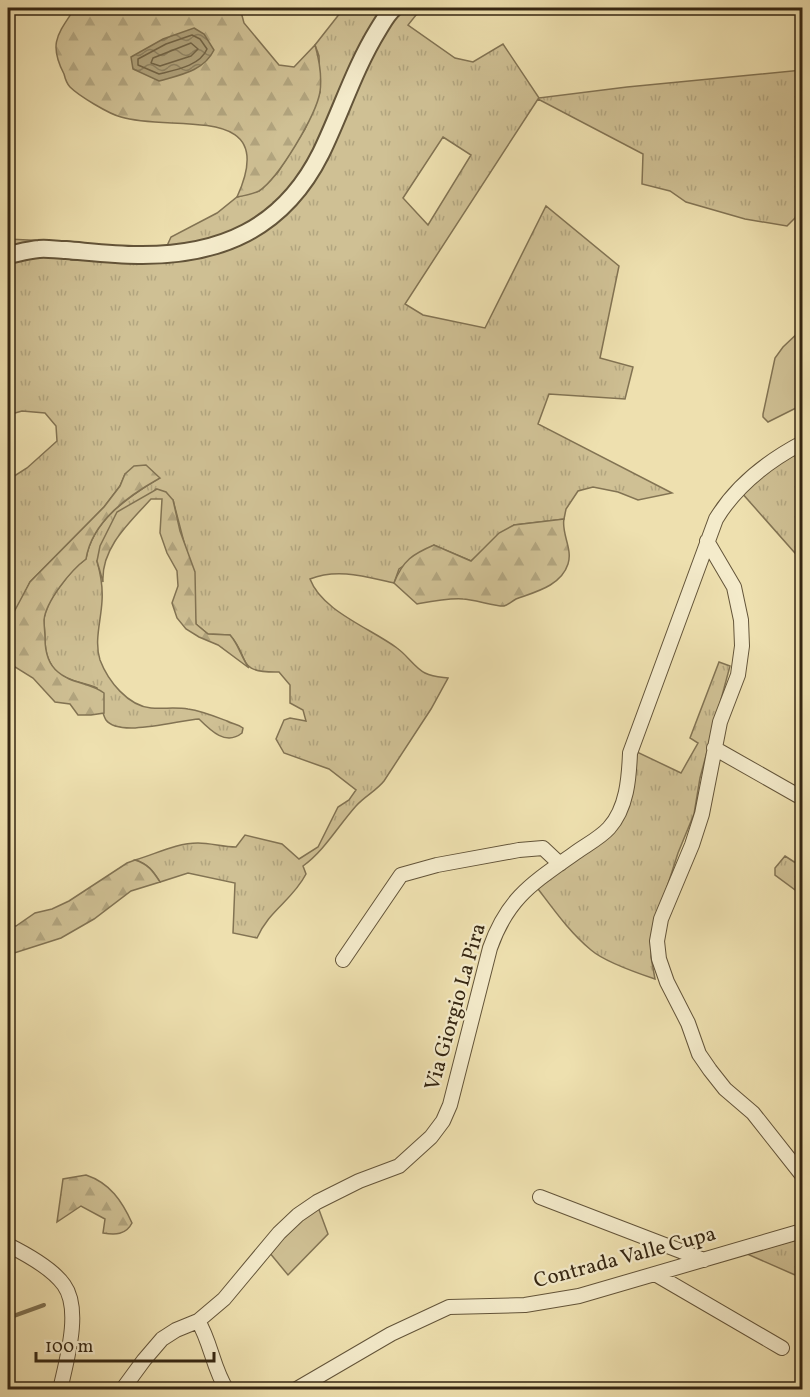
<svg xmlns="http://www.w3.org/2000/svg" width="810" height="1397" font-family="Vollkorn,serif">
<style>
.grass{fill:url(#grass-tufts);stroke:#827353;stroke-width:1.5;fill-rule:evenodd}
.forest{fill:url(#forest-firs);stroke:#827353;stroke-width:1.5}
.garden{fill:#cfc094;stroke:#827353;stroke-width:1.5}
.water{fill:url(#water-waves);stroke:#7e7050;stroke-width:1.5}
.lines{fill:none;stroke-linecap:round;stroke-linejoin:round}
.shore{stroke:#726446;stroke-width:1.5}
.stream{stroke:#7e7050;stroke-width:4}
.minor-casing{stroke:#635439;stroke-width:16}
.tertiary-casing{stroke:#635439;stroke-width:20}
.minor{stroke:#f4ebcb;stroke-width:14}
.tertiary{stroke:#f4ebcb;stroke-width:16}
.labels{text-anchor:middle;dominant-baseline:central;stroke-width:4.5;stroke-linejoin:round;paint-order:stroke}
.street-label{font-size:21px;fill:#352612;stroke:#f4ebcb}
</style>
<defs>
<pattern id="grass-tufts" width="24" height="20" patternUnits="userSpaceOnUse" patternTransform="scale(1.5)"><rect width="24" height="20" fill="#cfc094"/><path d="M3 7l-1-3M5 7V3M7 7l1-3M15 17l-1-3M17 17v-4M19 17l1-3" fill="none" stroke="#b2a57f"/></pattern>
<pattern id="forest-firs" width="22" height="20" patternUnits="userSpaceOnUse" patternTransform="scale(1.5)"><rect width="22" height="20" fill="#cfc094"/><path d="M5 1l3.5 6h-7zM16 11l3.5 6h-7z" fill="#b2a57f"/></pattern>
<pattern id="water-waves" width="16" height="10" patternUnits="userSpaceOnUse" patternTransform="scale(1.5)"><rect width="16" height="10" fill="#afa17a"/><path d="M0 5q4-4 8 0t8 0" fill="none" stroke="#8f8363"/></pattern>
</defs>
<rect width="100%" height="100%" fill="#eee0af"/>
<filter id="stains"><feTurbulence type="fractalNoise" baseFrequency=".00333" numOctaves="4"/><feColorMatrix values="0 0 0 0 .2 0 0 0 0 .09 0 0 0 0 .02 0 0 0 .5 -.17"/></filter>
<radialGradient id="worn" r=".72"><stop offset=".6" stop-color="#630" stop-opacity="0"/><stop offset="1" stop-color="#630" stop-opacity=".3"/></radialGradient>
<path class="grass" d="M344 8H427L416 15 408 25 455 58 473 62 503 44 539 98 627 87 802 70V211L787 226 745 219 686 202 670 191 642 184 643 154 538 99 405 304 423 315 485 328 546 206 619 266 600 358 633 367 625 399 549 394 538 424 672 493 638 500 618 492 593 487 578 491 566 509 564 519 514 525 471 561 434 545 399 569 394 583C366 577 338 568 310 579 322 611 370 628 397 648 407 655 415 668 425 673 433 677 440 677 448 678L431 709 384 781C376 791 365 796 356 806 338 826 325 850 303 866L306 874C292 901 269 910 257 938L233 933 235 883 188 873 160 882C153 871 148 864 135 860 156 854 176 843 198 843 211 843 223 847 236 847L245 835 282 844 299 859 318 847 338 807 349 800 356 790 329 769 284 753 276 739 284 720 290 718 306 721 303 710 290 703V685L279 672C235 673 251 659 230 635L208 634 196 624 185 546 173 500 156 489 97 561C101 575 103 587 102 601 101 621 94 641 100 660 108 681 128 706 151 708 163 709 176 707 188 709 202 711 214 716 227 721 232 724 238 724 243 728L242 733C226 746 211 731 199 719 179 720 119 738 106 720 102 714 99 696 97 688 84 682 69 682 58 673 48 664 45 651 45 639 45 633 44 626 44 620 45 601 71 570 86 559 92 521 128 497 159 478L146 466 125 474 120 486 104 507 30 582 12 620 8 617V480L27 468 57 441 56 426 45 413 22 411 8 415V239L49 241 71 260 161 259 171 237 217 213 237 197 259 191 278 172 305 129 320 92 319 56 315 45ZM443 137 471 155 428 225 403 198Z
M802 447V561L741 492Z
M719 662 730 666 700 778 694 814 678 853 652 934 651 957 655 979C637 973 605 962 591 950 569 932 552 907 535 885L611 830 635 751 681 773 698 743 690 738Z
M785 856 802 867V895L775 875V868Z
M802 1238V1278L747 1254Z"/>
<path class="forest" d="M75 8H240L244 23 279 65 294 67 315 45C319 59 322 77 320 92 316 115 279 178 259 191 253 194 243 196 237 197 281 101 173 133 121 117 109 114 79 96 70 87 67 84 65 78 64 74 48 43 58 34 75 8Z
M146 465 160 478C128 496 92 521 86 559 71 570 46 601 44 620 44 626 45 632 45 638 45 651 48 664 58 672 71 684 90 682 104 693V713L91 715H78L70 704 55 702 33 678 15 667 9 658 8 659V617L12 619 14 612 30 582 104 507 120 486 125 474 134 466Z
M157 489 166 492 173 500 180 531 195 572 196 624 208 634 230 635C239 645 241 657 249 668L218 645 199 637 186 629 177 618 172 603 178 586 177 571 167 553 160 533 162 499H151C129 523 101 548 103 582L97 561 100 546 117 512Z
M564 519C561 533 573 549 568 564 561 586 535 592 516 599 512 601 508 605 504 606 498 607 472 599 463 599 448 598 433 601 417 604L394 583C403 560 413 554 434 545L471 561 499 533 514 525Z
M135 860C148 864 153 871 160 882L131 891 94 919 61 938 8 955V926H16L35 913 52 909 69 901 127 863Z
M86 1175C110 1183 122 1201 132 1223 126 1235 115 1235 103 1233L105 1219 81 1206 57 1222 63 1179Z"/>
<path class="garden" d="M801 330 802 405 768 422 763 417V414L775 358 783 347Z
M318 1207 328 1234 288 1275 269 1252 285 1232Z"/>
<path class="water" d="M194 28 204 34 214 50C204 71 180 75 159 81L133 69 131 57 163 39Z"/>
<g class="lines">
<path class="shore" d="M192 35 200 39 207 49C200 66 175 70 159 74L138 65V59L166 44Z
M191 43 198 49 191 56 160 66 151 63 153 58Z"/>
<path class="stream" d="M8 1318 44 1305"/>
<defs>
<path id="minor" d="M707 541 734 587 741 620 742 646 738 675 720 722 702 814 692 845 661 919 657 941 659 959 667 982 688 1023 699 1054 710 1070 725 1089 753 1113 802 1175
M714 748 802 798
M343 960 401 875 437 865 519 850 543 848 560 864
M540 1197 704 1260
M8 1245C26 1254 52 1268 64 1285 82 1310 66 1362 60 1390
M655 1274 782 1348
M198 1321C211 1342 213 1369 227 1390
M122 1390 144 1360 162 1339 176 1330 198 1321 224 1299 279 1233 298 1215 317 1202 359 1181 399 1166 431 1137 443 1121 450 1105 490 948C508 897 533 883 575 853 586 845 600 838 609 828 627 808 629 778 630 753L716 519C736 486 768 461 802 443
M295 1390 391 1334 449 1307 525 1305 579 1296 802 1231"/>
<path id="tertiary" d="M8 255C18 253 28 250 39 249 47 248 57 250 66 250 90 252 114 255 138 255 220 256 283 229 321 153 341 112 354 69 378 30 383 22 387 14 394 8"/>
</defs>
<use href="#minor" class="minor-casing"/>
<use href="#tertiary" class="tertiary-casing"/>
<use href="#minor" class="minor"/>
<use href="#tertiary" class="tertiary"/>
</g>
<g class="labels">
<g class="street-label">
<text transform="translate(456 1007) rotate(-74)">Via Giorgio La Pira</text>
<text transform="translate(625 1258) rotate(-15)">Contrada Valle Cupa</text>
</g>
</g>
<rect width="810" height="1397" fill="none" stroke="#eee0af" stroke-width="30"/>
<rect x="9" y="9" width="792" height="1379" fill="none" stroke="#352612" stroke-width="3"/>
<rect x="15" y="15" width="780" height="1367" fill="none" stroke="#352612" stroke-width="1.5"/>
<path d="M36 1352v9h178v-9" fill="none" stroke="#352612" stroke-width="3"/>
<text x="45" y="1352" font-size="18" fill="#352612" stroke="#f4ebcb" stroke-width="4.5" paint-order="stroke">100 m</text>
<rect width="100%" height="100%" filter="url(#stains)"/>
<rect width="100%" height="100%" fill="url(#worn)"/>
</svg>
